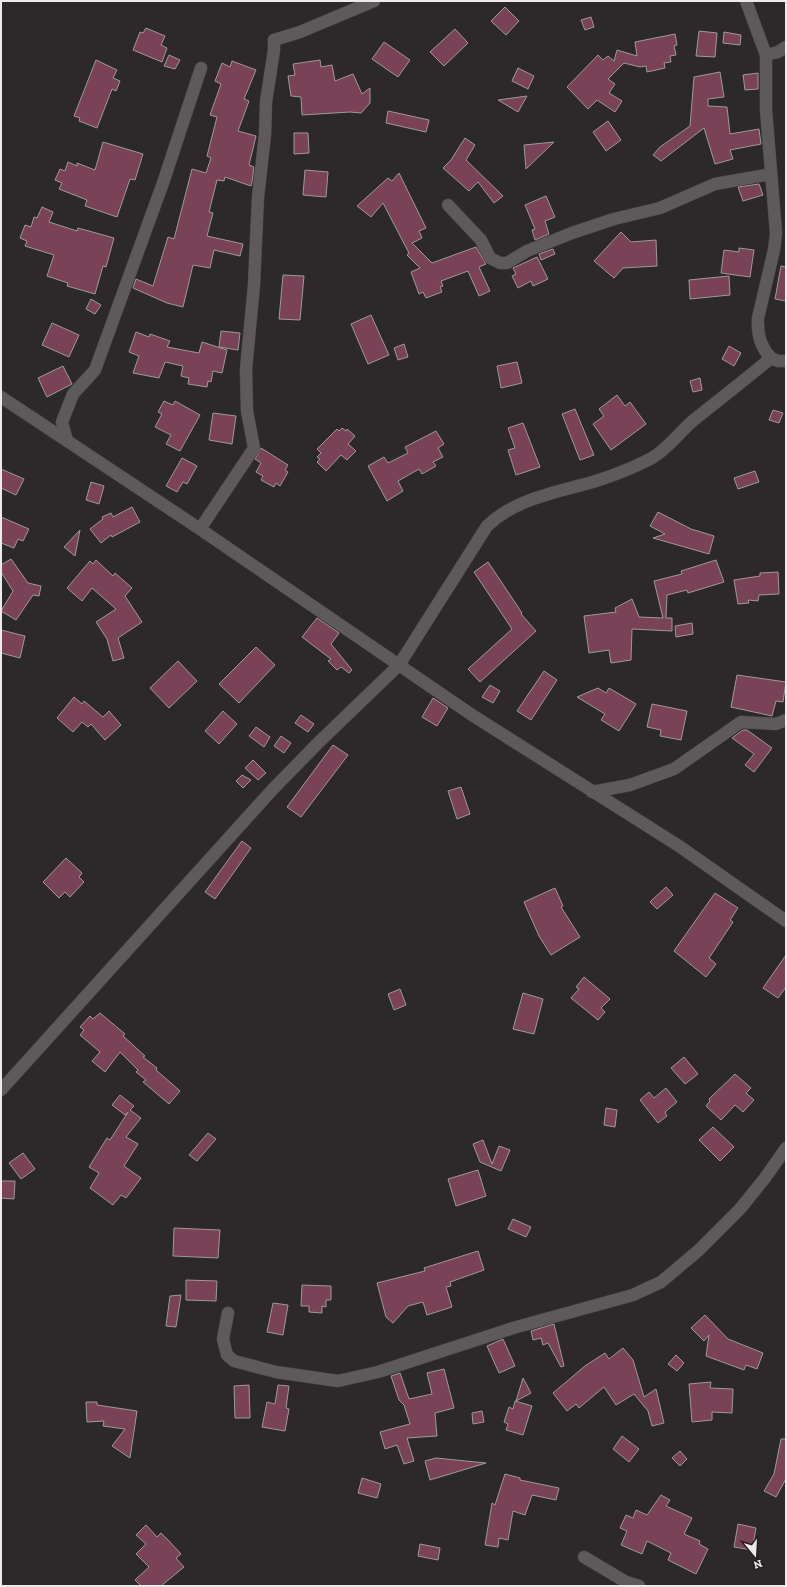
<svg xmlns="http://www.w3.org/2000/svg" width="787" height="1587" font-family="'Zilla Slab',serif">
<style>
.building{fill:#794257;stroke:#9e9a9b}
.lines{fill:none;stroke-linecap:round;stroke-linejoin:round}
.minor-casing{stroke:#494647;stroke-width:13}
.minor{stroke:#5d5a5b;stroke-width:12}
</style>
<rect width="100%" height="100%" fill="#2c292a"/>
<path class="building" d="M505 7 519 21 506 35 491 21Z
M591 17 594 27 585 30 581 20Z
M146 28 165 36 161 45 167 48 162 62 133 50 140 32 143 33Z
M455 29 468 43 444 66 430 52Z
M699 31 717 33 715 57 696 56Z
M724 32 741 35 740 45 723 43Z
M675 34 677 45 674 46 676 55 670 56 671 62 664 63 665 68 647 72 646 66 640 67 624 63 608 79 615 84 609 93 622 101 615 112 597 100 588 109 567 87 598 55 603 60 608 56 614 61 617 50 637 56 635 42Z
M384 42 410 60 398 77 372 59Z
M169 55 180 60 175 69 164 66Z
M96 60 117 70 113 78 120 81 116 91 112 89 97 128 79 121 80 118 74 116Z
M320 60 321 67 332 65 335 81 353 74 362 94 370 88V103L361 113 350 112 302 115 301 97 291 96 288 76 295 75 293 64Z
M232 61 256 70 244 99 249 101 238 131 256 136 249 165 254 167 252 182 251 186 225 177 224 181 217 180 209 212 213 213 207 236 243 244 240 256 214 250 210 268 193 265 183 307 167 303 133 288 136 279 153 286 168 237 174 239 192 169 206 173 211 158 207 156 217 117 210 115 221 84 215 81 222 63 230 67Z
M518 68 534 76 528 89 512 81Z
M720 72 724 97 708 99V106L727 107 730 134 759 129 761 144 730 150 733 159 715 164 704 128 661 161 653 155 660 147 690 126 694 77Z
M758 73V89L745 90 743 75Z
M527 96 518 112 498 100Z
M388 111 429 120 426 132 386 123Z
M608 121 621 140 606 151 593 132Z
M294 133H308L309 153 294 154Z
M465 138 475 145 466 160 503 196 494 203 478 182 469 191 443 168 451 160Z
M103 142 143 154 135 180 130 179 117 217 85 206 87 200 59 189 62 183 55 180 60 169 65 171 68 162 77 166V163L95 170Z
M554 142 526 169 524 145Z
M305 170 328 172 326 197 303 195Z
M399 173 426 228 419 231 422 238 412 243 432 263 476 247 486 264 479 267 490 291 479 296 468 271 441 281 443 286 440 287 442 292 426 298 423 292 419 294 411 272 420 268 407 255 409 253 383 203 371 217 357 206 388 178 392 181Z
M759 184 763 195 743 201 738 187Z
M546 196 555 217 545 221 549 234 535 240 532 230 535 229 525 205Z
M42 207 53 212 49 222 77 231 78 228 114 238 106 267 103 266 95 294 67 286 68 283 47 276 54 255 25 246 27 241 20 238 25 225 31 227 34 217 37 218Z
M621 232 631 242 656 240 657 266 623 268 614 278 594 261Z
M739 248 754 250 750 277 721 273 724 250 739 252Z
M553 249 555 254 541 260 539 254Z
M537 257 548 279 533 286 531 281 518 288 512 276 516 274 513 268Z
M781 266 786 267V301L775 299Z
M283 275 304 276 300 320 279 319Z
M729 276 730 295 690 299 689 280Z
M91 299 101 305 95 314 86 309Z
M371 315 389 355 368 364 351 324Z
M52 323 79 335 69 357 42 345Z
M221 331 240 333 238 350 219 347Z
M136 332 149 337 150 334 170 341 167 347 199 353 202 342 227 350 222 373 213 371 211 382 208 381 207 387 188 384 189 378 181 376 183 366 165 362 159 378 133 373 139 356 129 352Z
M404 344 408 357 398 360 394 348Z
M729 346 741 353 734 366 722 359Z
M517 362 522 383 501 388 497 366Z
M63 366 72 384 47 397 38 378Z
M700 378 702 390 693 392 690 381Z
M617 395 625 406 630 402 646 424 611 450 593 424 604 416 599 409Z
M164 401 173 405 175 401 200 415 180 451 166 444 171 435 155 427 162 414 158 412Z
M575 409 594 455 580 460 562 414Z
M773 410 783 413 779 423 769 420Z
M213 413 236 416 232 444 209 440Z
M523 423 540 467 516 475 508 450 515 448 508 428Z
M342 428 346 431 347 429 355 436 348 444 356 451 347 460 341 455 326 471 317 462 320 459 317 457 321 453 317 449 337 429 339 431Z
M436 431 444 444 438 448 443 457 433 462 436 466 422 474 419 469 398 481 403 491 387 501 368 466 384 457 388 463 408 453 405 447Z
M261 448 288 465 285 470 288 472 280 486 276 483 274 487 261 480 263 476 256 472 261 463 255 459Z
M182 458 197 466 187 484 183 482 177 492 166 486Z
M1 469 24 479 16 495 1 488Z
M755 471 759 482 738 489 734 478Z
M91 482 104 486 99 504 86 500Z
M132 507 140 522 112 537 111 535 101 543 90 529 103 519 102 517 111 513 113 517Z
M658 512 691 529 714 536 709 554 653 538 665 534 650 526Z
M1 517 29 529 23 541 18 539 14 548 1 543Z
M80 530 75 556 64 547Z
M11 559 28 583 41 586 39 596 33 595 16 620 1 611 13 591 1 572V565Z
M96 560 113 576 115 573 132 588 125 596 142 622 118 638 124 658 113 661 107 639 96 622 116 609 92 588 82 601 67 588 90 561 93 564Z
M716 560 724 582 688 593 687 590 667 595 666 618H672V631L632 629 631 660 611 663 609 650 589 653 584 616 616 612 615 608 632 599 639 617 663 618 654 581 682 574 681 571Z
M488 562 522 613 521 614 536 631 480 682 468 669 512 629 474 572Z
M778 572 779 594 759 595 758 601 748 600 749 603 738 604 734 580 760 576V573Z
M317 618 339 633 331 644 352 670 349 673 341 667 337 670 328 661 331 659 302 637Z
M692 623 693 634 676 637 675 626Z
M1 630 25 636 20 658 1 653Z
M256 647 275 665 239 703 219 684Z
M178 661 197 681 169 708 150 688Z
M544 671 557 680 531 720 517 711Z
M737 675 786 682 783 702 776 701 772 716 731 707Z
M490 685 500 691 493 703 482 697Z
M598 688 606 693 609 688 636 704 619 731 601 720 605 714 577 697Z
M74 697 82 704 84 701 103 717 109 711 121 725 105 740 91 724 88 727 82 722 73 732 57 718Z
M433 698 448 708 437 726 422 717Z
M652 704 687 711 681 740 660 736 661 730 647 727Z
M223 711 237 724 219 744 205 731Z
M301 715 314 724 308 732 295 723Z
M256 727 270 737 264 747 249 736Z
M743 730H747L772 748 754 772 745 765 754 754 732 738Z
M281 736 291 743 284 753 274 746Z
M333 745 348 755 301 817 287 807Z
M253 760 266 773 258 780 245 768Z
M242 775 251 780 243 788 236 781Z
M461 787 470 814 457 819 448 791Z
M242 841 251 848 215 899 205 892Z
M66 858 82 873 79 877 84 882 70 897 65 892 59 898 43 882Z
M666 887 673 895 657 909 650 902Z
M555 888 563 906 561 907 580 937 551 955 539 936 524 902Z
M715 893 738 908 730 920 733 922 709 958 716 964 706 977 674 951Z
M786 955V987L778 998 763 988Z
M584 977 610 999 601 1008 605 1012 598 1020 571 998 579 989 576 987Z
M400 989 406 1005 394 1010 388 994Z
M523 993 543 999 534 1034 513 1029Z
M100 1013 125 1034 123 1036 145 1056 143 1057 157 1068 156 1070 180 1091 169 1104 143 1082 146 1080 136 1072 138 1070 120 1052 105 1072 92 1061 100 1052 80 1035 84 1030 80 1027 90 1016 93 1019Z
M684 1057 698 1074 685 1084 671 1068Z
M735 1074 751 1088 746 1093 754 1100 743 1112 735 1105 721 1120 706 1106 710 1101 709 1099Z
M666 1088 677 1102 665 1112 667 1116 658 1123 640 1100 649 1092 654 1098Z
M120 1095 134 1106 130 1110 141 1118 126 1137 138 1144 124 1166 141 1178 126 1198 121 1195 113 1205 90 1188 99 1173 89 1167 107 1138 110 1140 128 1112 125 1115 112 1105Z
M606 1108 617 1110 615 1127 604 1125Z
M713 1127 734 1147 720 1161 699 1140Z
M208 1133 216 1139 197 1161 189 1155Z
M483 1140 492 1164 499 1146 510 1150 501 1171 480 1162 473 1144Z
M23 1153 35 1169 21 1179 9 1163Z
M478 1170 486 1196 456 1206 448 1179Z
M1 1181H15L14 1199 1 1198Z
M513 1219 531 1227 526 1237 508 1229Z
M174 1228 220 1230 218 1258 173 1256Z
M478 1251 484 1270 450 1282 451 1286 446 1287 452 1307 427 1315 423 1302 408 1306 393 1323 386 1317 377 1283 425 1271 424 1268Z
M186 1280 217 1281 216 1301 186 1300Z
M302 1285 331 1286V1300H326V1307L322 1306V1313L309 1312V1306H301Z
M181 1295 176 1327 166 1326 170 1296Z
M273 1303 288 1305 283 1335 267 1332Z
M705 1315 728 1339 763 1353 757 1369 746 1365 744 1370 706 1356 709 1335 704 1341 691 1328Z
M554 1324 564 1366 561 1367 548 1343 543 1345 541 1338 533 1340 531 1331Z
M503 1339 515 1366 499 1373 487 1346Z
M623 1348 633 1360 644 1397 656 1389 664 1423 652 1426 648 1411 634 1394 616 1405 604 1387 579 1408 576 1404 567 1411 553 1393 585 1366 605 1353 609 1359Z
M676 1355 684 1363 677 1371 668 1364Z
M444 1369 454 1408 435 1413 437 1436 407 1438 414 1461 404 1464 397 1445 385 1449 380 1432 410 1424 404 1405 399 1400 391 1376 400 1373 409 1399 432 1394 427 1373Z
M523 1378 531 1393 516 1401Z
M711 1382 710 1388 733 1389 732 1413 712 1412V1420L692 1422 689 1384Z
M249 1385 250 1418H235L234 1386Z
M278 1385 289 1386 286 1408 289 1409 285 1431 262 1427 267 1402 275 1404Z
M515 1401 532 1406 523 1435 506 1430 508 1424 504 1422 509 1407 513 1409Z
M86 1402H97V1405L137 1411 130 1458 112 1446 125 1429 103 1426 104 1421 87 1422Z
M482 1411 484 1422 473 1424 472 1413Z
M622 1436 639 1449 629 1462 613 1449Z
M781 1439H786V1479L776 1497 764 1491 774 1474Z
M680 1451 687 1459 680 1466 672 1458Z
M436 1458 486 1463 430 1480 425 1461Z
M505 1474 520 1478V1480L559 1488 556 1500 532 1495 525 1515 513 1511 508 1540 499 1538 498 1547 485 1545 492 1503 495 1505Z
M362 1478 381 1484 377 1498 358 1493Z
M661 1495 670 1500 666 1506 692 1518 684 1534 700 1541 699 1544 708 1549 696 1574 668 1560 671 1553 647 1541 642 1554 621 1545 627 1531 620 1528 626 1515 633 1518 636 1510 647 1515Z
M738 1524 756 1528 752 1550 734 1547Z
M146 1525 157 1537 161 1533 169 1541 181 1554 176 1558 184 1567 161 1586H141L135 1580 149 1567 136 1554 146 1544 136 1535Z
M420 1544 440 1548 438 1560 418 1556Z"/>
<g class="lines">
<defs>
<path id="minor" d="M746 1 766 55
M448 205 481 240 490 258 500 263H507L527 251 572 233 614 219 660 208 715 184 771 174
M771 358C760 347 757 333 758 318L774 250 776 233 766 110V55L778 52 786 47
M1 397 200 529 472 715 679 846 786 921
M67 441 62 422 73 394 95 370 163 183 201 68
M200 529 254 448 247 411 246 369 254 285 258 197 265 135 266 102 274 50V40L300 32 374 1
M592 792 630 785 674 769 741 722 776 724 786 720
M1 1090 273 789 318 743 399 665 487 526C516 498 559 492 596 481 615 475 635 467 652 458 669 448 680 431 695 419 720 399 746 379 771 358L778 361H786
M228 1313 223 1339 227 1355 234 1361 276 1372 338 1381 378 1372 513 1328 633 1295 661 1282 699 1250 740 1209 765 1178 786 1148
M584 1557 626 1582 639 1586"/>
</defs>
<use href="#minor" class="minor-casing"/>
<use href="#minor" class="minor"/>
</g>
<rect width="787" height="1587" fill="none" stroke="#eceaea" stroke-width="4"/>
<g transform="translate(755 1555) rotate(162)" stroke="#222020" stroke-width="3" paint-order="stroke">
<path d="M0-3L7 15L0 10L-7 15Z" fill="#eceaea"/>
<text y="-6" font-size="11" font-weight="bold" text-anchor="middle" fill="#eceaea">N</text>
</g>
</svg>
